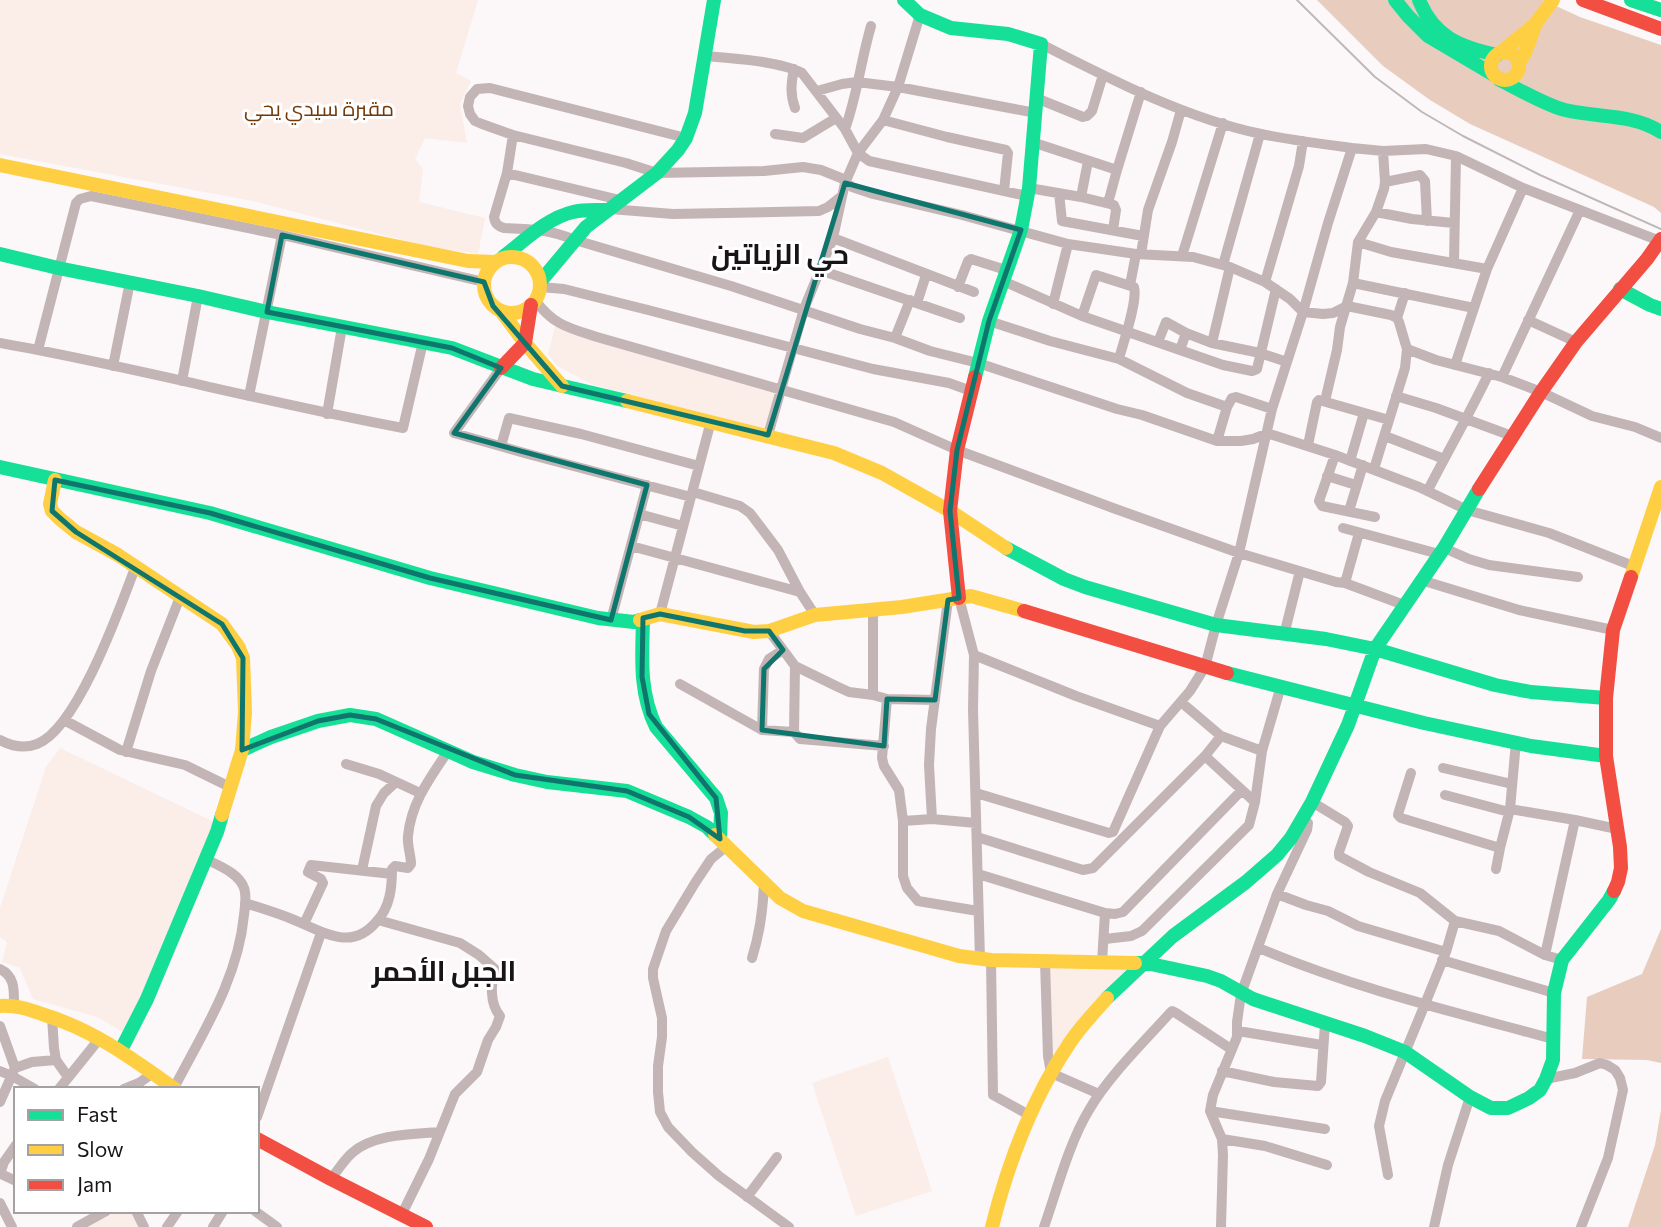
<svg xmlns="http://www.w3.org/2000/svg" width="1661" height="1227" font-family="Commissioner,Cairo,sans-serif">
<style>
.green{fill:#fbede7}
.forest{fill:#e8cdbe}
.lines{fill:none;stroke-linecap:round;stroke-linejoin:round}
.street{stroke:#c3b5b5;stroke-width:10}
.fast{stroke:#16e098;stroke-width:14}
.slow{stroke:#ffcf43;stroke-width:14}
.jam{stroke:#f24e42;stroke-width:14}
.tram{stroke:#c0b7b8;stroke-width:2}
.marked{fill:none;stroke:#0f766e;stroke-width:5;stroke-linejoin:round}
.labels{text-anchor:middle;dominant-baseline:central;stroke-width:6;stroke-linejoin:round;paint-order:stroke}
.park-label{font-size:21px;fill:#723a0a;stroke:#fff}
.district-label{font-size:28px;font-weight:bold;fill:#191417;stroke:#fff}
</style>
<rect width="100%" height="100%" fill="#fcf7f9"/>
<path class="green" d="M0 0H478L456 73 471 81 460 104 467 143 425 138 415 159 423 169 419 202 485 218 478 254 426 246 253 201 0 154Z
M555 327 779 391 766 429 594 385 557 366 548 354Z
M60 748 218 824 127 1034 97 1017 33 999 20 968 2 962 7 942 0 937V908L46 767Z
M1050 965 1135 966 1053 1065Z
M888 1057 932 1191 856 1216 812 1083Z
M110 1211H135L143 1227H81Z"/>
<path class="forest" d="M1317 0H1543L1580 17 1661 45V213L1654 207 1470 124 1430 100 1383 66Z
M1661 929V1063L1647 1060 1582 1059 1587 997 1642 974Z
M1661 1110V1227H1628L1655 1145Z"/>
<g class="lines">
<path class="street" d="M1041 44C1110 79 1185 118 1261 134 1291 140 1322 144 1352 148
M705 56C730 58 780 61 802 73L845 129 858 153 869 161 1027 196
M794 69C791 84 790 94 795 108
M817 91 842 84 857 82 898 87 1036 113
M1036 98 1083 117 1087 116 1092 111 1103 75
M883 120 947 137 1006 150 1008 153 1004 191
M845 129C857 96 861 60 871 26
M775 134 803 138 836 118
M513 135 507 173 494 217C495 224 498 226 504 228 532 229 548 229 575 240L731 286 860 329 895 338 930 351 978 363 1117 409 1142 415 1217 441H1241L1253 439 1266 434 1273 435 1335 455 1419 487 1467 510 1549 533 1633 566
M686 138 490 88 477 89 470 97 468 106 470 114 475 121 482 124 513 135 626 163 657 173 764 171 803 167 821 170 841 178 852 187 873 194 962 215 1068 244 1136 254 1193 257 1230 267 1265 282 1290 299 1303 312 1323 314 1333 313 1347 306 1391 315 1397 318 1399 322 1407 349 1436 360 1502 377 1541 392 1592 416 1635 427 1661 438
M1032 142 1117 170
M507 173 620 200
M1385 182 1420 175 1425 181 1427 221
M1029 188 1081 197 1114 205 1116 210 1113 230
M1059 193 1062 221 1143 236
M1081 197 1088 161
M1108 203 1117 170 1141 92
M610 209 673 214 819 211 828 207 842 196
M1376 212 1412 219 1454 223
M833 238 974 292
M1358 242 1391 252 1487 269
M1141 254 1148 210 1172 142 1181 110
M1182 256 1223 123
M1454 262 1456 156
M1223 265 1260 134
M820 270 960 318
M1003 281 1082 316 1223 365 1252 371 1257 369 1276 289
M1265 282 1299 166 1303 141
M1353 283 1474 308
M1130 285 1136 254
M540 287 564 289 648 310 873 369 949 383 971 391
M958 287 968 261 971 259 1006 270
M535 300C553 325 569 328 597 337L894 422 957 450 1113 508 1239 553 1336 582 1345 583 1404 605
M917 303 926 275
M1053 304 1068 244
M1082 316 1096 275 1134 287C1138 301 1123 343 1119 359
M1397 318 1405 293
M1528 320 1576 342
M989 321 1050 341 1119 359 1187 393 1227 407
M895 338 910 300
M1158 342 1166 322 1186 333
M0 343C135 367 268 403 403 428L423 342
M1212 343 1230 267
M38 350 76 203 80 199 91 196 282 235 484 282
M1180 350 1186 333 1212 343 1260 353 1287 362
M1455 365 1487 269 1523 188
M113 366 130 282
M501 368 454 433 528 454 691 497
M1502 377 1580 210
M182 381 198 296
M249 396 282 235
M1396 396 1436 408 1512 436
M1325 401 1337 350 1340 327 1353 283 1358 242 1376 212 1384 189 1385 182 1383 151
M327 414 342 327
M768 435 804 309 833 238 845 183 858 153 883 120 898 87 920 15
M1385 436 1444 459
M1217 441 1227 407 1232 398 1236 397 1272 409
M1308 445 1317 402 1319 400 1389 420
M501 446 509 418 581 434 699 466
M1335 455 1319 501 1322 506 1375 517
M1350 461 1364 413
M1374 469 1405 368 1407 349
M1327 476 1356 485
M1428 490C1448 451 1470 413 1489 373
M693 492 740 506 750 513 778 550 800 592 815 615
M1349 511 1363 465
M639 514 683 526
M1343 528 1439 554
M631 546 800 592
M1444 548 1469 559 1489 565 1578 577
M1421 580 1519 610 1613 630
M1345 583 1359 533
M959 598 974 655 973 710 980 959
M873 609V695
M660 614 711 421
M611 620 647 485
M769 631 795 666 836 686 849 692 873 695 887 699 935 700
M1284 635 1300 571
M974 655 1076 696 1160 726
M795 666 794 732 800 739 884 746
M680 684 762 730 794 732
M887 699 882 758 884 766 899 790 903 821V876L907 888 918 901 978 911
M1181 702 1221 736 1262 751
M64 720 120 750 185 765 230 787
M762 730 764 669 769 659 783 650
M0 740C11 746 24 749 37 744 77 729 120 608 135 568
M126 752 151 671 180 597
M1205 756 1255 802
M346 764 379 774 420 793
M1443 768 1512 784
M1411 773 1399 811 1398 815 1401 818 1500 848
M976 793 1109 833 1113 832 1160 726 1190 691 1205 667 1216 625 1239 553 1272 409 1303 312 1328 223 1352 148 1383 151 1426 149 1456 156 1523 188 1660 241
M1445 795 1509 812
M1312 802 1345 822 1348 826 1339 852V856L1369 872 1420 893 1455 921
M1510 809 1575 820
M932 819 929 765 931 729 948 600
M903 821 932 819 976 823
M977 837 1083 870 1093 868 1205 756 1221 736
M728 848 722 850 711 859 695 883 666 931 653 969V978L662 1018V1037L658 1066V1092L660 1112 668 1127 692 1152 719 1176 789 1227
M1496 869 1500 848 1510 809 1516 742
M362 870 376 806 384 793 396 782
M978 874 1105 913 1115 914 1123 912 1242 790
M1277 894 1306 905 1328 911 1358 926 1446 952
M245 903C261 908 277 913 292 919 322 931 351 953 377 921 390 907 392 888 392 869L395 866 408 868 411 864C411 855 407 846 408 836 411 803 430 778 448 751
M378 920 460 943 479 955 496 970C490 984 490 1004 500 1016L496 1027 488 1040 477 1072 455 1094 429 1159 401 1216
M304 924 323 883 321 879 308 872 311 865 392 874
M1105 939 1131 936 1142 931 1249 825 1255 802 1262 751 1281 686
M1259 948C1353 988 1454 1012 1553 1039
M1545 955 1575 820 1617 829
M752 958C760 933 763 910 764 884
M991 960 993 1095 1029 1115
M1442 960 1554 993
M1045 961 1048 1056 1051 1073 1099 1094
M1102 962 1105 913
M0 969C15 976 14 990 14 1005
M52 1017 54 1048 56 1060 68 1077
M0 1026 15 1068
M1238 1031 1322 1045
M0 1071 12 1076 35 1089
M1222 1071 1274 1082 1318 1086 1321 1082 1325 1024
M1546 1079 1575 1073 1600 1063 1607 1065 1615 1070 1620 1078 1623 1090 1608 1158 1581 1227
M174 1088C203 1032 238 979 244 915 245 906 247 896 244 888 239 873 219 866 206 859
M59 1089 100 1038
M124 1089 139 1083 153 1073
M0 1102 15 1068 32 1062 56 1060
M1210 1111 1325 1129
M257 1117 321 933
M1222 1139 1265 1146 1327 1165
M0 1174 4 1162 16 1145
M1 1174 16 1181
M1388 1175 1379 1126 1385 1101 1425 1004 1446 952 1455 921 1499 931 1545 955 1562 960
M331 1179C338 1170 344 1160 352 1153 373 1134 412 1134 439 1132
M747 1197 777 1157
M0 1203 12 1227
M136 1211 144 1227
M255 1211 277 1227
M77 1227 106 1211
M167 1227 178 1211
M213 1227 223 1211
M1044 1227C1057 1190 1069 1143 1089 1110 1108 1077 1143 1043 1169 1014L1172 1011 1176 1013 1231 1049
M1221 1227 1223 1155 1222 1139 1210 1111 1213 1095 1237 1037V1022L1241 994 1277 894 1307 830 1308 823 1302 820
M1434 1227 1448 1165 1470 1097"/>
<path class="fast" d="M904 0 920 15 951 28 1008 34 1041 44 1029 188 1021 230 989 321 975 377
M1395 0 1408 16 1428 36 1494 75
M1419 0C1434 37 1460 47 1497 55
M1631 0 1661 10
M1500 80C1518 89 1547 106 1565 110 1598 118 1630 113 1661 132
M0 254 58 268 198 296 267 312 452 348 533 379 627 401
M503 257C524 241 547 218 573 212 584 209 596 210 607 210
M540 282 586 227 657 173 678 150 686 138 695 113 714 0
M1620 289 1650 305 1661 309
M0 467 210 513 430 578 598 618 634 622 640 620
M1006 548 1064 579 1085 587 1216 625 1326 639 1375 649 1495 685 1531 692 1606 698
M643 620C642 657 639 692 656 727L716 798 721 813 720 839
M1227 673 1424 723 1531 746 1606 756
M242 750 271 737 318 721 350 715 376 719 473 762 515 775 547 782 627 791 689 817 707 827 715 835
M1135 963H1146L1207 976 1221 981 1253 999 1365 1036 1405 1052 1470 1097 1491 1108H1508L1529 1098 1540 1090 1546 1079 1553 1060 1554 993 1562 960 1609 900 1614 891
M1107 998 1173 936 1246 882 1277 855 1291 838 1312 802 1348 725 1375 649 1444 548 1479 489
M121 1050 147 999 217 832 222 815"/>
<path class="slow" d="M1491 66a14 14 0 1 1 28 0a14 14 0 1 1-28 0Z
M1500 53 1533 26
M1519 63 1525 53 1536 23 1553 0
M0 165 468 261 495 262
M484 285a28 28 0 1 1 56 0a28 28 0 1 1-56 0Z
M501 311 525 343 562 386
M627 401 834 453 882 473 950 511 1006 548
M55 480 50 504 52 511 60 519 76 532 118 555 222 624 238 646 243 658 245 712 242 750 222 815
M1631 577 1661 487
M640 620 660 614 754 632 769 631 815 615 902 607 971 596 1024 611
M715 835 780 898 803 911 959 956 991 960 1135 963
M0 1006C16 1005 28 1009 42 1014 94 1030 131 1058 175 1089
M992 1227C1008 1163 1032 1099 1069 1044 1080 1027 1094 1013 1107 998"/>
<path class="jam" d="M1583 0 1661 29
M501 368 525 343 531 305
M1479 489 1541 392 1576 342 1647 259 1661 239
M959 598 950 511 957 450 975 377
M1024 611 1227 673
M1614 891 1618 882 1621 868 1620 847 1606 756V698L1613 630 1631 577
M257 1139 331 1179 426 1227"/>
<path class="tram" d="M1297 0 1375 77 1422 112 1463 136 1540 175 1661 229"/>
</g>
<path class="marked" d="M845 183 1021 230 989 321 957 450 950 511 959 598 948 600 935 700 887 699 884 746 762 730 764 669 783 650 769 631H745L660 614 643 618 642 677 649 714 716 798 720 839 689 817 627 791 515 775 376 719 350 715 318 721 242 750 243 658 222 624 76 532 52 511 55 480 210 513 430 578 611 620 647 485 454 433 501 368 452 348 267 312 282 235 484 282 493 306 562 386 768 435Z"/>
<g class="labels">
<g class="park-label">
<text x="319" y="107">مقبرة سيدي يحي</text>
</g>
<g class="district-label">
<text x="780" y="253">حي الزياتين</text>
<text x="444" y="970">الجبل الأحمر</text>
</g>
</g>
<rect x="14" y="1087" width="245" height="126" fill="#ffffff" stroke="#a3a1a2" stroke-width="2"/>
<rect x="28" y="1110" width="35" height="10" fill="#16e098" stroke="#a3a1a2" stroke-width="2"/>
<text x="77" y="1122" font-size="21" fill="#191417">Fast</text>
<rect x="28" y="1145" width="35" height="10" fill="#ffcf43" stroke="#a3a1a2" stroke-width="2"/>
<text x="77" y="1157" font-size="21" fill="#191417">Slow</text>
<rect x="28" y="1180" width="35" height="10" fill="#f24e42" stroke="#a3a1a2" stroke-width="2"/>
<text x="77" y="1192" font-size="21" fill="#191417">Jam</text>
</svg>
